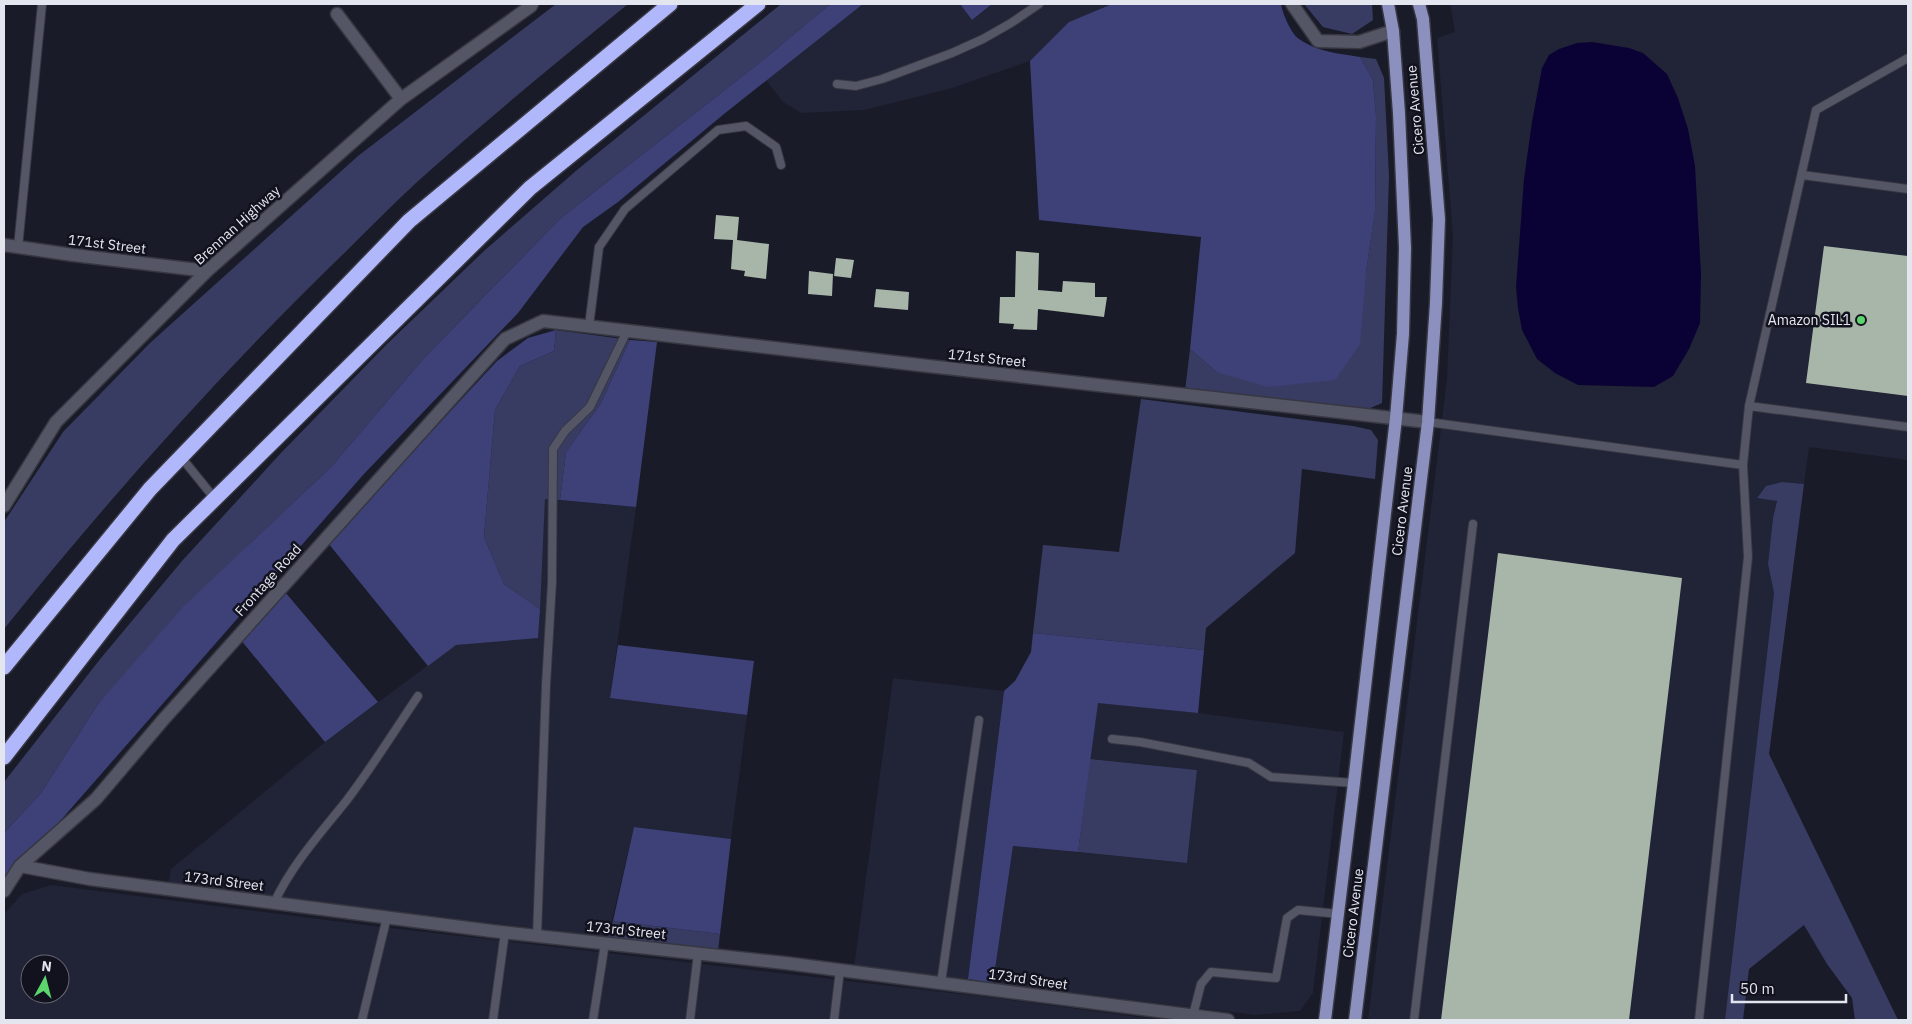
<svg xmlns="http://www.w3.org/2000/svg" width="1912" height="1024" font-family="'IBM Plex Sans',sans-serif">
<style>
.built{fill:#212336;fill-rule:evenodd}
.green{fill:#393c62}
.forest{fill:#3e4178}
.water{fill:#0a0234}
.building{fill:#a8b6a9}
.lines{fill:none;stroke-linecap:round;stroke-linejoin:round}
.lane-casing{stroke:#363741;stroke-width:10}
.street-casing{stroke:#363741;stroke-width:15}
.primary-casing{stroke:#363741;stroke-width:15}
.highway-casing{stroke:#363741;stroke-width:18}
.lane{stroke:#545665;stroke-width:8}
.street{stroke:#545665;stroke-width:12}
.primary{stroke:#8b90be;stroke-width:12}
.highway{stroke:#b0b7fa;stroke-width:15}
.poi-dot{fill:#5cd56d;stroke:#11121e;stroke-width:2}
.labels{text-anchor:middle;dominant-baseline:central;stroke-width:5;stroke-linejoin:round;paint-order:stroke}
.street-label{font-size:14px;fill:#e4e6ef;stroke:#11121e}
.poi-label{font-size:14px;fill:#e4e6ef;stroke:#11121e;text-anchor:end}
</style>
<rect width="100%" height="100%" fill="#1a1b28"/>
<path class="built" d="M863 4H960L972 20 992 4H1112L1069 22 1030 61 949 89 864 110 801 113 783 102 766 80Z
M1450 4H1908V460L1809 447 1804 484 1782 482 1766 486 1757 498 1777 500 1773 518 1768 564 1774 593 1725 1020H1368L1447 379 1453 236 1437 38 1455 32Z
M545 499 636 507 610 698 747 715 731 839 634 827 608 937 168 884 171 869 325 742 455 645 538 637Z
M893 678 1004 691 968 979 854 967Z
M1098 702 1198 713 1344 732 1313 993 1300 1011 1255 1015 993 983 1013 846 1187 863 1197 770 1090 759Z
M51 885 365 925 995 998 1160 1020H4V914L22 894ZM30 964H60V994H30Z"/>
<path class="green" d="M556 4H628C557 62 485 121 417 182 389 208 362 236 334 263 216 378 107 501 4 629V522L63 432 150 343 358 156Z
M781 4H830L763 60 561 218 424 358 331 467 253 541 98 704 41 793 4 833V782L101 658 182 561 280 454 386 345 484 251 577 170Z
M1304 4H1372L1373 20 1352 34 1323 27Z
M1360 57 1376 59 1384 78 1389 176 1382 403 1366 410 1185 391 1190 349 1217 372 1366 272 1375 210 1376 116 1373 80Z
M556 330 630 340 601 403 566 452 560 500 545 499 540 609 504 584 484 537 495 410 520 366 554 351Z
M1141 399 1353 426 1371 430 1378 440 1375 479 1302 469 1295 553 1206 628 1204 650 1033 633 1043 545 1119 552Z
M1782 482 1804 484 1769 754 1898 1020H1855L1852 998 1827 964 1804 925 1749 969 1743 1020H1725L1774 593 1768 564 1773 518 1777 501 1757 498 1766 486Z
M1090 759 1197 770 1187 863 1078 852Z
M613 921 720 934 718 951 608 937Z"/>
<path class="forest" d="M830 4H863L724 114 618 202 583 227 518 313 363 475 4 885V833L41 793 98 704 183 607 331 467 424 358 561 218 763 60Z
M960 4H992L972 20Z
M1112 4H1281C1282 12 1291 34 1299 39 1315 51 1340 54 1360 57L1373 80 1376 116 1375 211 1366 272 1360 344 1335 380 1268 387 1217 372 1190 349 1201 237 1039 220 1030 61 1069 22Z
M556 330 554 351 520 366 495 410 484 537 504 584 540 609 538 638 456 645 428 666 328 543 497 361 528 338Z
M630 340 657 342 636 507 560 500 566 452 601 403Z
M285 592 378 702 325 742 240 639Z
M1033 633 1204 650 1198 713 1098 703 1078 852 1013 846 993 983 968 979 1004 691 1015 681 1031 652Z
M618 645 754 661 747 715 610 698Z
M634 827 731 839 720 934 613 921Z"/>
<path class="water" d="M1592 42 1629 48 1643 53 1667 74 1678 98 1688 129 1695 166 1701 274 1700 323 1689 349 1673 376 1654 387 1578 385 1555 373 1537 359 1522 330 1518 308 1516 287 1524 179 1532 122 1542 68 1549 55 1559 49 1577 43Z"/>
<path class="building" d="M716 215 739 217 737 240 769 244 766 279 744 276 745 271 731 269 733 240 714 239Z
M1824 246 1908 256V396L1806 383Z
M1016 251 1039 253 1038 290 1062 292 1063 281 1095 283V297H1107L1104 317 1038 309 1037 330 1013 329 1014 324 999 323 1000 297H1015Z
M836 258 854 260 851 278 834 276Z
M809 271 833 274 832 296 808 294Z
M876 289 909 292 908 310 874 307Z
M1498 553 1682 578 1629 1020H1441Z"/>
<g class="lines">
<defs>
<path id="lane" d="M837 84 856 86 882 79 952 53 983 39 1011 23 1039 4
M1802 175 1908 189
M18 247 42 4
M589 326 599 247 625 209 718 130 746 126 776 147 781 165
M1749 406 1908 427
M1428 422 1743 465 1749 406 1816 110 1908 58
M181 457 215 499
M1112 739 1140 742 1249 763 1271 777 1354 783
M274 903C293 863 320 834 347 800 372 767 395 730 418 696
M537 936 546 685 552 582 553 449 565 431 590 407 627 331
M941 983 979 720
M1192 1019 1201 984 1211 972 1276 978 1287 918 1298 910 1339 914
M362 1020 387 917
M493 1020 505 932
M593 1020 605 943
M690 1020 698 953
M834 1020 840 970
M1414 1020 1473 524
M1699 1020 1748 557 1743 465"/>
<path id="street" d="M1292 4 1318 41 1359 42 1393 31
M337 14 401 99
M4 245 73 255 207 271
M4 506 56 422 207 271 401 99 531 6 532 4
M20 866 90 879 492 931 785 963 1228 1020
M4 891 20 866 96 799 163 720 505 339 543 321 919 365 1428 422"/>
<path id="primary" d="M1325 1020 1354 783 1396 418 1403 334 1405 248 1399 113 1393 31 1388 4
M1355 1020 1428 422 1436 303 1439 219 1423 19 1419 4"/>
<path id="highway" d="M4 667 150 489 409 221 670 4
M4 757 173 540 530 188 758 4"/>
</defs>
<use href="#lane" class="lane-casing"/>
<use href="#street" class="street-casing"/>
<use href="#primary" class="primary-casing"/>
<use href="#highway" class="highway-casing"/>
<use href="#lane" class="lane"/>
<use href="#street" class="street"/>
<use href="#primary" class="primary"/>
<use href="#highway" class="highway"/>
</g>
<circle class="poi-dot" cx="1861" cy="320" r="5"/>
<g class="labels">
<g class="street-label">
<text transform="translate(1415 110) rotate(-95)">Cicero Avenue</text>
<text transform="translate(237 225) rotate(-42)">Brennan Highway</text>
<text transform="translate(107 244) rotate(7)">171st Street</text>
<text transform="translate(987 358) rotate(6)">171st Street</text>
<text transform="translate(1402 511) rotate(-83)">Cicero Avenue</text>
<text transform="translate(268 580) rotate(-48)">Frontage Road</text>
<text transform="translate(224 881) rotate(7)">173rd Street</text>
<text transform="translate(1353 913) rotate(-83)">Cicero Avenue</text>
<text transform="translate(626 930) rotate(6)">173rd Street</text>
<text transform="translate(1028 979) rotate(8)">173rd Street</text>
</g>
<g class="poi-label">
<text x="1851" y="320">Amazon SIL1</text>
</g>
</g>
<rect width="1912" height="1024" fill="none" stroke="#e4e6ef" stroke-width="10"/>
<g transform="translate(45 979) rotate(7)"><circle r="24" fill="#11121e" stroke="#656772"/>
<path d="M0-4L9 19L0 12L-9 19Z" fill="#5cd56d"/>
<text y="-8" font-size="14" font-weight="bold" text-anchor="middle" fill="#e4e6ef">N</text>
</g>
<path d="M1732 994v8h114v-8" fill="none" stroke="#e4e6ef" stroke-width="2.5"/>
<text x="1740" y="994" font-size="15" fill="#e4e6ef" stroke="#11121e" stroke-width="4" paint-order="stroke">50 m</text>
</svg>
